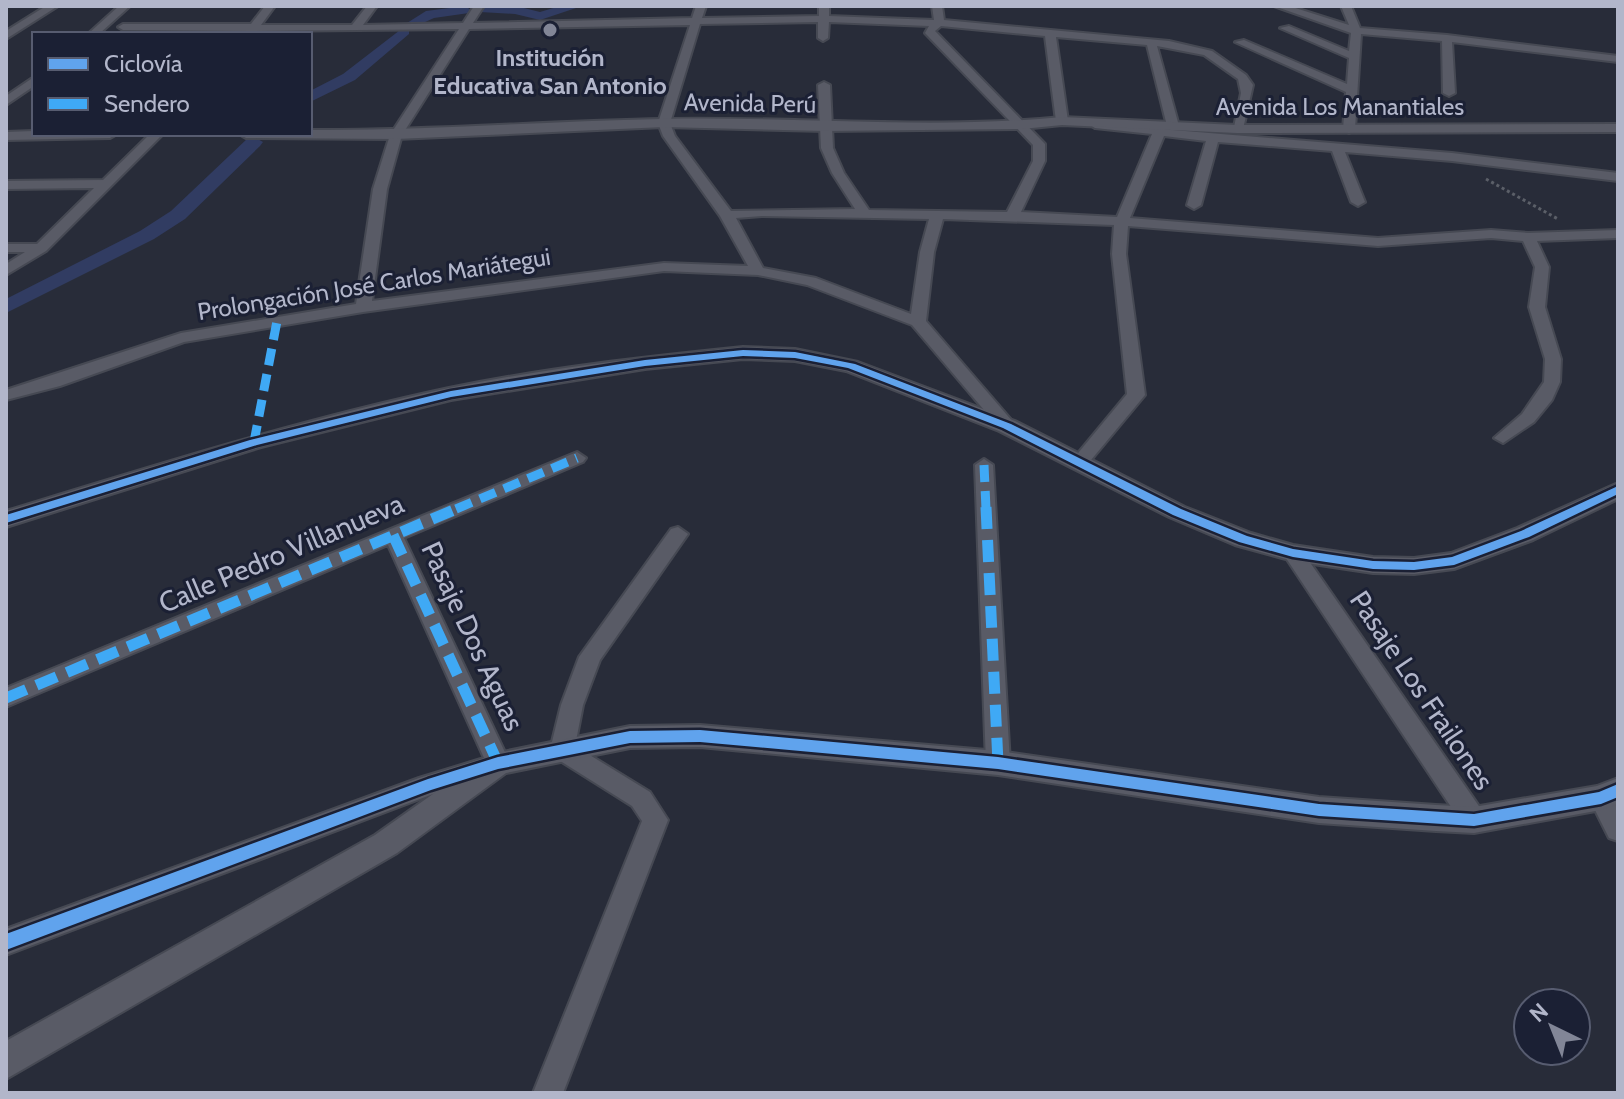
<svg xmlns="http://www.w3.org/2000/svg" width="1624" height="1099" font-family="Cabin,sans-serif">
<style>
.lines{fill:none;stroke-linecap:round;stroke-linejoin:round}
.canal{fill:#313c62;fill-rule:evenodd}
.minor-casing{stroke:#464953;stroke-width:4}
.tertiary-casing{stroke:#464953;stroke-width:4}
.path{stroke:#5b5f68;stroke-width:3;stroke-dasharray:3 3;stroke-linecap:butt}
.minor{fill:#595b66;fill-rule:evenodd}
.tertiary{fill:#595b66;fill-rule:evenodd}
.quiet-far1{stroke:#3fa9f5;stroke-width:9;stroke-dasharray:17 9;stroke-linecap:butt}
.quiet{stroke:#3fa9f5;stroke-width:11;stroke-dasharray:22 11;stroke-linecap:butt}
.cycleway-casing{stroke:#1b2034;stroke-width:5}
.cycleway{fill:#60a3ed;fill-rule:evenodd}
.poi-dot{fill:#828697;stroke:#1b2034;stroke-width:3}
.labels{text-anchor:middle;dominant-baseline:central;stroke-width:6;stroke-linejoin:round;paint-order:stroke}
.far-poi-label{font-size:24px;font-weight:bold;fill:#b2b6ca;stroke:#1b2034}
.far-street-label{font-size:24px;fill:#b2b6ca;stroke:#1b2034}
.street-label{font-size:28px;fill:#b2b6ca;stroke:#1b2034}
</style>
<rect width="100%" height="100%" fill="#282c39"/>
<g class="lines">
<path class="canal" d="M465 6 471 10 469 13 434 18 414 27 407 23 426 11Z
M480 6H516L540 12 560 6H582L540 20 515 14 480 12Z
M404 27 409 28V34L355 80 310 102V91L343 74Z
M254 137 263 142 260 146 185 219 154 239 6 313V299L140 231 171 211 248 138Z"/>
<defs>
<path id="minor" d="M46 6H58L6 39V31Z
M119 6H130L99 34H88Z
M265 6H275L261 25H352L367 6H377L363 25 463 23 474 6H484L473 23 692 18 696 6H706L702 18 819 16V6H829V16L934 20 932 6H942L944 20 1169 41 1212 51 1246 75 1253 85 1243 129 1233 132 1241 93 1238 79 1204 55 1157 46 1179 126 1173 130 1452 153 1618 173V181L1452 161 1345 152 1365 202 1358 206 1351 202 1332 151 1218 142 1201 205 1194 209 1187 205 1206 141 1164 136 1130 218 1378 238 1491 230 1528 233 1618 230V238L1537 241 1549 267 1545 307 1561 359 1560 382 1552 400 1534 422 1503 443 1494 438 1522 414 1544 382 1545 359 1529 307 1535 267 1523 241 1491 238 1378 246 1128 226 1126 254 1145 395 1086 466H1074L1071 462 1074 458 1127 394 1112 254 1114 225 943 219 934 252 926 321 1013 422 1016 426 1007 431 1001 430 912 325 807 285 758 275 664 271 363 312 184 342 60 386 6 400V390L181 333 356 304 373 189 390 135 459 29 257 31 254 34H244L246 31 123 30 118 27 123 24H251ZM818 22V38L823 41 828 38 829 22 929 26 925 33 1033 145V161L1007 212 869 210 844 173 833 148 830 85 824 82 818 85 821 148 832 173 855 209 731 211 675 136 670 123 700 24ZM690 25 658 123 663 136 720 216 748 266 664 263 372 301 387 189 402 135 469 29ZM941 26 1045 36 1056 121 1062 125 1068 121 1056 37 1147 45 1167 126 1173 130 1095 120 1089 124 1095 128 1152 134 1117 217 1021 212 1045 161V144L935 31ZM762 216 929 219 920 252 911 314 816 278 763 268 736 218Z
M1274 6H1289L1349 25 1341 6H1351L1360 28 1447 35 1618 56V62L1452 42 1455 93 1449 96 1443 93 1442 41 1361 34 1355 129 1349 133 1343 129 1346 92 1235 42 1244 40 1347 84 1349 58 1280 28 1289 26 1349 51 1351 33Z
M34 77V86L6 105V96Z
M150 134H163L46 251 6 275V264L25 252H6V244H37L94 188 6 189V181L103 180Z
M577 452 586 458 583 462 404 538 510 763 506 770 433 794 6 955V929L419 778 484 758 388 545 6 707V688Z
M984 459 993 465 1010 763 1006 770 998 773 990 770 986 763 975 465Z
M678 527 688 534 600 660 583 705 575 746 650 792 668 820 563 1093H533L642 821 632 806 554 757 550 750 561 705 579 657 671 529Z
M1293 546 1300 548 1483 812 1487 820 1483 828 1474 831 1465 828 1286 558 1283 553 1286 548Z
M1601 788 1610 791 1618 806V841L1609 838 1589 798 1592 791Z"/>
<path id="tertiary" d="M1062 117 1237 125 1618 124V132L1237 133 1062 125 1022 129 825 131 664 127 396 139 246 138 239 134H310V130C428 131 544 121 662 119 795 116 929 130 1062 117Z
M34 131V134H117L110 138 6 140V132Z
M743 347 795 349 858 362 1015 421 1185 507 1251 533 1293 545 1373 557 1414 558 1451 553 1517 528 1618 483V499L1533 540 1454 569 1414 574 1373 573 1293 561 1235 545 1169 517 999 431 846 371 795 361 743 359 645 369 451 400 261 447 6 527V511C153 466 299 420 449 388 546 368 645 357 743 347Z
M700 725 998 751 1319 797 1436 805 1474 807 1597 786 1618 778V804L1601 810 1474 833 1436 831 1319 823 998 775 700 747 630 748 506 773 397 853 6 1079V1041L375 835 488 755 630 726Z"/>
</defs>
<use href="#minor" class="minor-casing"/>
<use href="#tertiary" class="tertiary-casing"/>
<path class="path" d="M1486 179 1558 219"/>
<use href="#minor" class="minor"/>
<use href="#tertiary" class="tertiary"/>
<path class="quiet-far1" d="M254 442 277 321
M984 465 986 509
M456 509 577 458"/>
<path class="quiet" d="M986 507 998 763
M393 535 498 763 491 765
M6 698 461 507"/>
<defs>
<path id="cycleway" d="M743 350 795 352 855 364 1011 424 1181 509 1247 536 1293 549 1373 561 1414 562 1452 557 1521 531 1618 486V494L1529 537 1454 565 1414 570 1373 569 1293 557 1239 542 1173 515 1003 428 848 368 795 358 743 356 645 366 451 397 257 445 6 523V515L250 440 451 391 645 360Z
M700 730 998 757 1319 804 1474 814 1599 792 1618 784V797L1601 804 1474 826 1319 816 998 769 700 742 630 743 498 769 431 790 6 950V934L428 779 498 757 630 731Z"/>
</defs>
<use href="#cycleway" class="cycleway-casing"/>
<use href="#cycleway" class="cycleway"/>
</g>
<circle class="poi-dot" cx="550" cy="30" r="8"/>
<g class="labels">
<g class="far-poi-label">
<text x="550" y="57">Institución<tspan x="550" dy="28">Educativa San Antonio</tspan></text>
</g>
<g class="far-street-label">
<text transform="translate(750 103) rotate(1)">Avenida Perú</text>
<text x="1340" y="106">Avenida Los Manantiales</text>
<text transform="translate(374 284) rotate(-9)">Prolongación José Carlos Mariátegui</text>
</g>
<g class="street-label">
<text transform="translate(281 553) rotate(-23)">Calle Pedro Villanueva</text>
<text transform="translate(473 636) rotate(65)">Pasaje Dos Aguas</text>
<text transform="translate(1422 690) rotate(56)">Pasaje Los Frailones</text>
</g>
</g>
<rect width="1624" height="1099" fill="none" stroke="#b2b6ca" stroke-width="16"/>
<rect x="32" y="32" width="280" height="104" fill="#1b2034" stroke="#575c70" stroke-width="2"/>
<rect x="48" y="58" width="40" height="12" fill="#60a3ed" stroke="#575c70" stroke-width="2"/>
<text x="104" y="72" font-size="24" fill="#b2b6ca">Ciclovía</text>
<rect x="48" y="98" width="40" height="12" fill="#3fa9f5" stroke="#575c70" stroke-width="2"/>
<text x="104" y="112" font-size="24" fill="#b2b6ca">Sendero</text>
<g transform="translate(1552 1027) rotate(317)"><circle r="38" fill="#1b2034" stroke="#575c70" stroke-width="2"/>
<path d="M0-6L14 30L0 20L-14 30Z" fill="#828697"/>
<text y="-12" font-size="22" font-weight="bold" text-anchor="middle" fill="#b2b6ca">N</text>
</g>
</svg>
